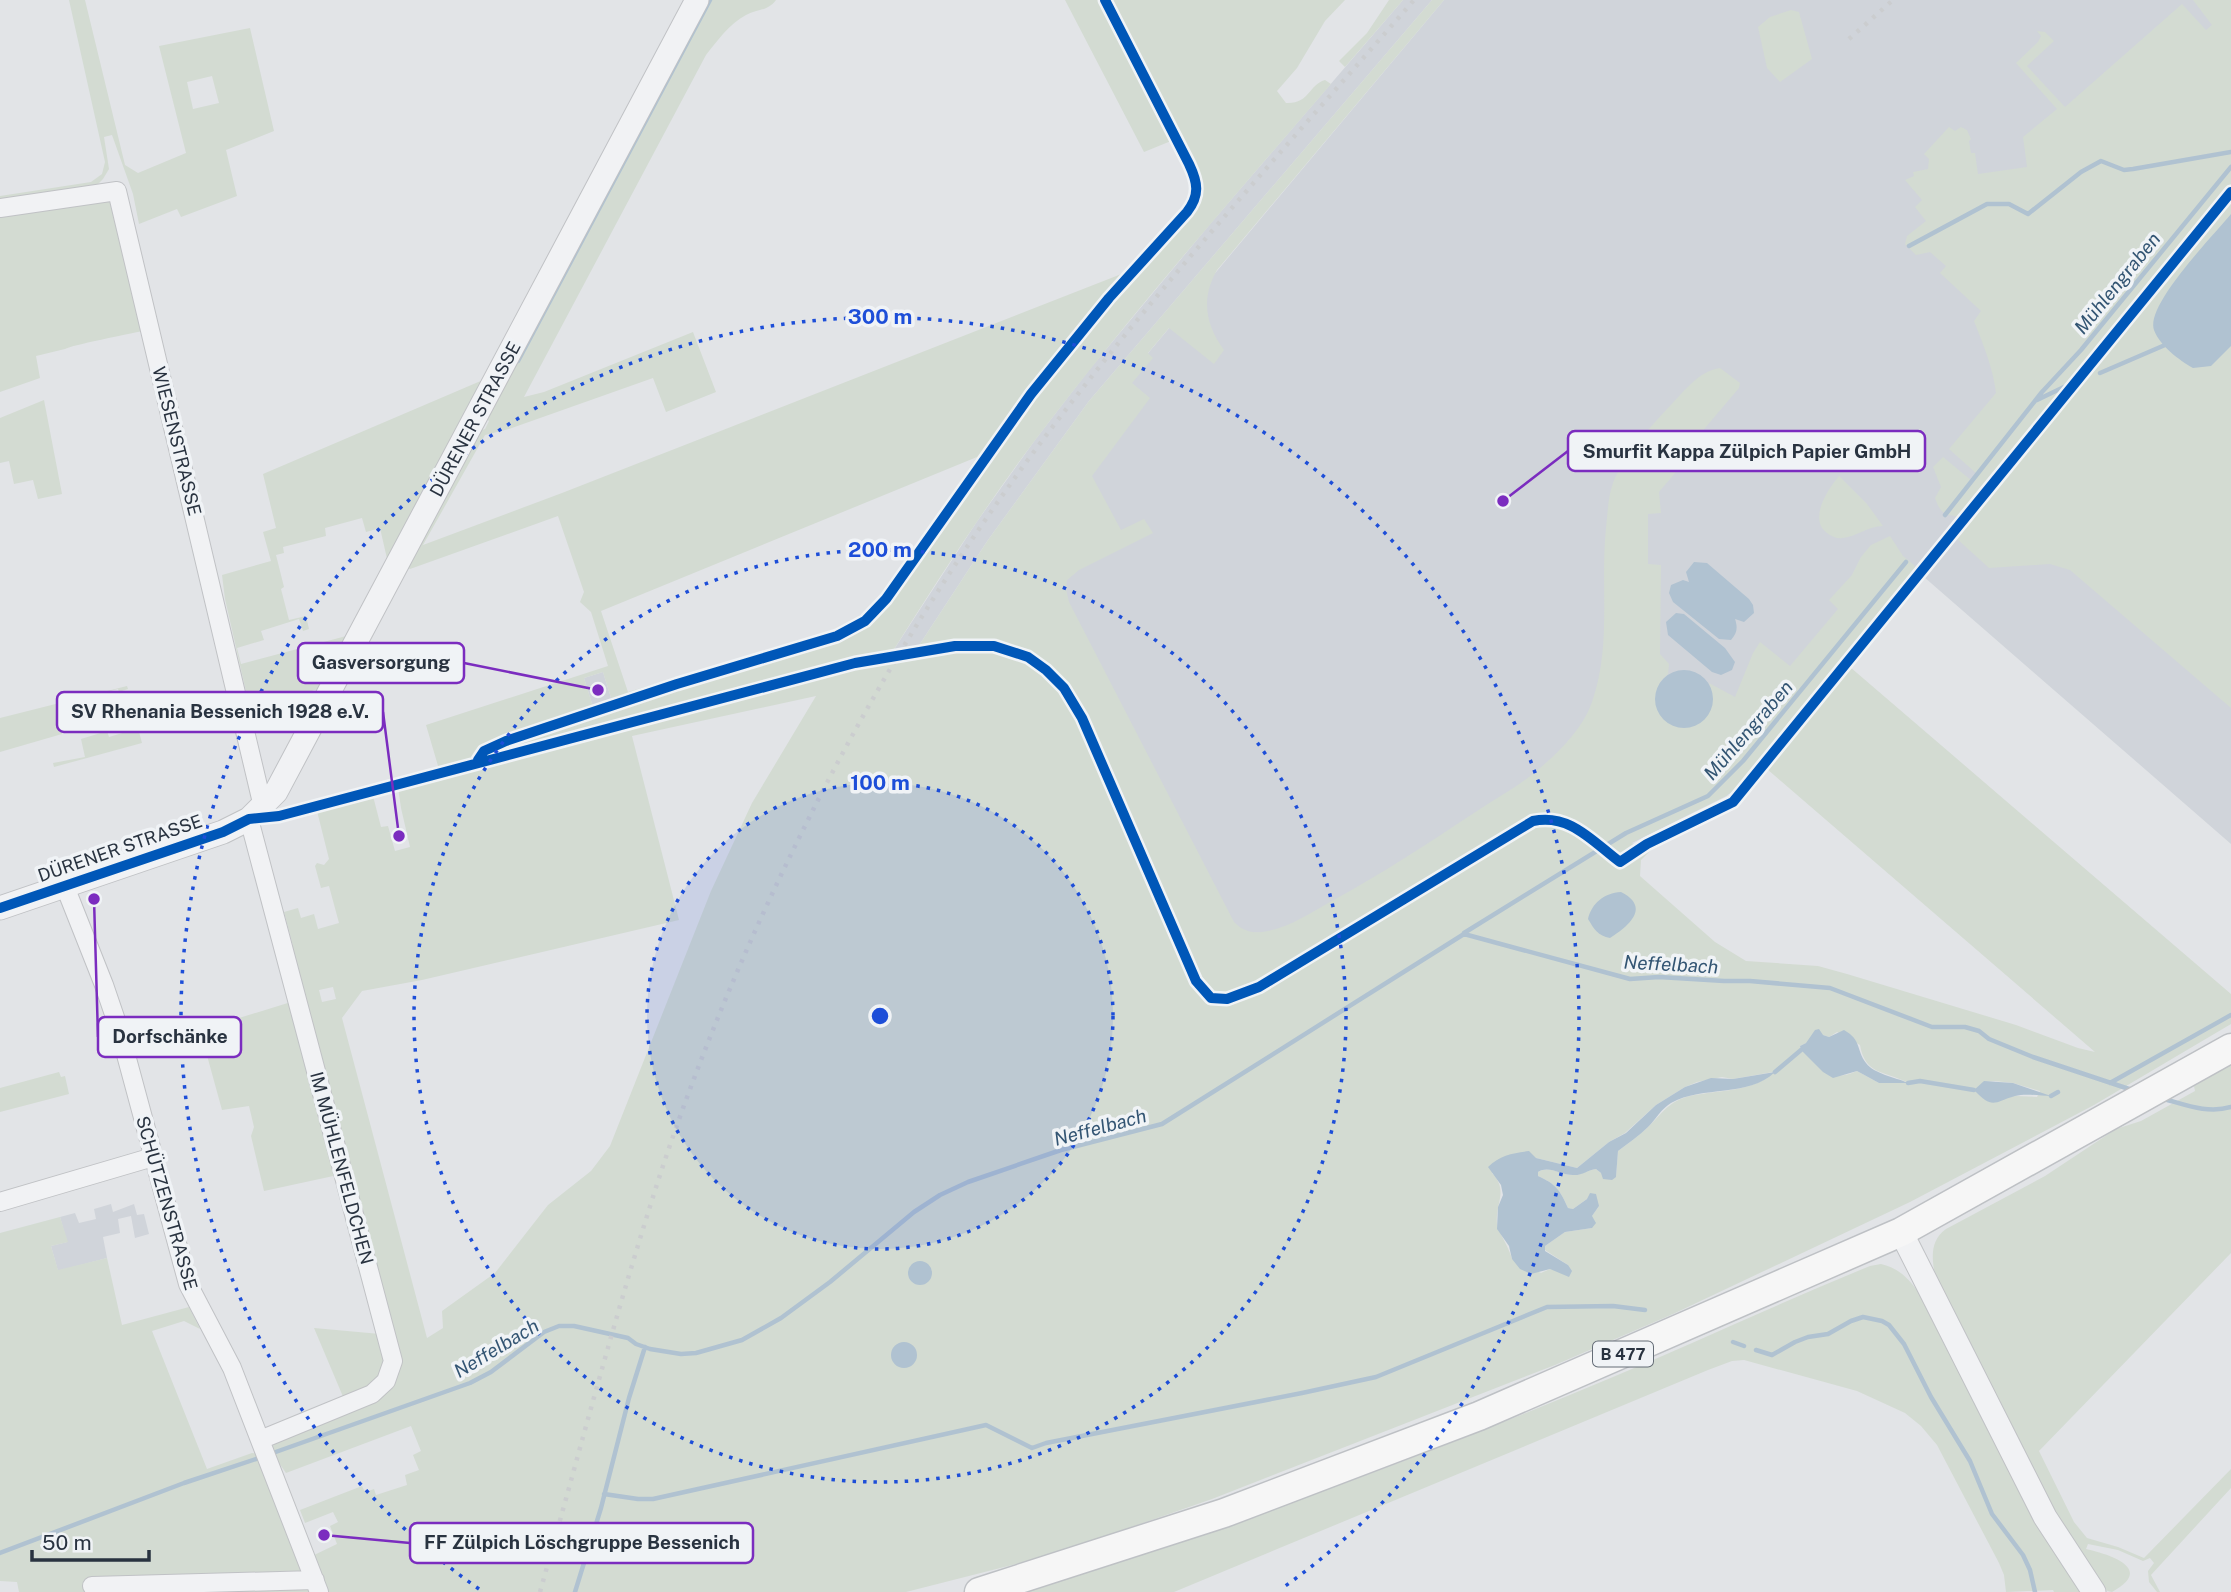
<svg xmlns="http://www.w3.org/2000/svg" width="2231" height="1592" font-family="'Public Sans',sans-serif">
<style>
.built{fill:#d0d4da}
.green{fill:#d3dbd2;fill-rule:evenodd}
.water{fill:#b0c2d1}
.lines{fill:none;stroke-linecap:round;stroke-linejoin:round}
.stream{stroke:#b0c2d1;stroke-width:4.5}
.minor-casing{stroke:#c0c2c5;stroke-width:20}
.tertiary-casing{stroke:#c0c2c5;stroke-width:25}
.primary-casing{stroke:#bec1c5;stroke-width:31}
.minor{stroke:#f1f2f4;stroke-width:18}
.tertiary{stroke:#f1f2f4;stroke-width:23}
.primary{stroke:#f6f6f6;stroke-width:28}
.rail{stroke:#cbcdcf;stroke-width:4.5;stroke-dasharray:3.5 7;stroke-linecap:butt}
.cycleway-casing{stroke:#f0f3f6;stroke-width:15}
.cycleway{stroke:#0057b8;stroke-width:10}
.ring{fill:none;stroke:#1d4ed8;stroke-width:3.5;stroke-dasharray:3.5 7}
.labels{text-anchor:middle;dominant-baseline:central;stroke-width:7;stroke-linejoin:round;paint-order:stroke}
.shield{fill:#f0f3f6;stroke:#656d77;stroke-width:2}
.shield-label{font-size:16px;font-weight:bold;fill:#293340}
.street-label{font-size:18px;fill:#293340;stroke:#f0f3f6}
.water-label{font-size:19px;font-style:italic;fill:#335573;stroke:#f0f3f6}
.centre{fill:#1d4ed8;stroke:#f0f3f6;stroke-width:3.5}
.ring-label{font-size:21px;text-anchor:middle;font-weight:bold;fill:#1d4ed8;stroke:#f0f3f6;stroke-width:7;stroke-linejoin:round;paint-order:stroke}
.leader{fill:none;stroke:#7b2cbf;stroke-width:2.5}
.callout-dot{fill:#7b2cbf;stroke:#f0f3f6;stroke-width:2.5}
.callout{fill:#f0f3f6;stroke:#7b2cbf;stroke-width:2.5}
.callout-label{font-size:19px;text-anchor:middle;font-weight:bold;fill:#293340}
</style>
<rect width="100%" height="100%" fill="#e2e4e7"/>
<path class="built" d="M1403 0H1432L1089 401 988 540 916 650 891 654 976 523 1035 440 1089 370 1211 223Z
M1444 0H2231L2076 561 2231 695V844L1916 570 1738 787 1726 796 1630 844 1584 826 1250 985 970 595 1103 407Z
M603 672 612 701 593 707 584 678Z
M111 1204 113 1212 134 1204 137 1215 144 1214 149 1234 135 1238 131 1216 118 1219 120 1233 103 1237 107 1258 58 1271 51 1246 67 1242 60 1217 75 1213 79 1223 96 1219 94 1209Z"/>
<path class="green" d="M69 0H85L125 165 138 173 186 153 159 46 250 28 274 131 226 150 237 196 181 217 177 209 139 224 133 194 112 135 104 137 109 169 103 179 92 190 0 203V196L91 182 102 174 105 162ZM212 76 219 103 193 109 187 82Z
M704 0H776C768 11 758 9 746 15 729 24 718 40 706 55L524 397 544 392 693 332 716 392 666 412 653 378 509 429 485 435 423 545 562 493 1124 273 1186 204C1197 181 1182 161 1171 141L1144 152 1065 0H1345L1325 21 1297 68 1277 91 1286 103C1310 104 1308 85 1325 80L1331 84C1231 200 1129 316 1036 439 984 508 937 581 891 654L864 659 863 665 922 654 923 649 916 650 988 540 1089 401 1432 0H1444L1217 270C1201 298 1205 324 1224 350L1214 364 1169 328 1148 353 1153 358 1132 383 1150 398 1092 476 1121 530 1144 519 1153 533 1079 570 1067 580 1066 589 1069 602 1234 922C1244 932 1254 934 1268 931 1289 927 1311 913 1330 902 1380 875 1427 844 1474 813 1496 798 1521 785 1540 768 1561 750 1583 728 1592 702 1612 645 1600 586 1606 528 1608 510 1608 492 1616 476 1628 450 1648 430 1667 409 1683 393 1698 371 1720 368L1740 383 1739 388 1683 454 1687 459 1659 492 1661 513 1648 514V564L1661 565 1660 654 1669 664 1668 674 1660 682 1699 724C1712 712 1715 700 1709 683L1735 697 1753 653 1760 642 1790 666 1838 609 1829 600 1852 575 1861 557 1871 545 1890 536 1903 556 1914 565 1916 570 1738 787 1726 796 1631 843 1652 849 1641 860 1640 876 1715 942 1746 961 1818 966 1847 974 2016 1025 2078 1048 2095 1052 1767 769 1850 667 2231 994V1024L2094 1105 1910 1202 1673 1314 1555 1365 1212 1499 1051 1555 906 1592H324L310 1557 337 1544 330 1526 338 1522 333 1512 305 1523 300 1510 362 1486 365 1492 374 1489 376 1495 407 1485 405 1475 419 1470 413 1455 421 1451 411 1426 286 1473 270 1450 275 1443 344 1399 314 1328 380 1334 338 1175 264 1191 251 1136 254 1127 249 1106 222 1110 200 1030 291 1002 278 951 293 946 284 912 298 908 301 918 314 914 318 929 339 923 329 886 321 888 315 866 317 863 324 865 329 859 317 811 373 796 381 827 388 826 395 851 410 847 401 808 398 787 441 776 426 725 608 666 591 612 580 602 584 592 558 516 410 569 406 567 476 432 485 429 489 421 485 418ZM977 457 888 587C872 607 857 621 833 631L628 692 601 611ZM603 672 612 701 593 707 584 678ZM816 696 752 803 711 891 610 1146 591 1171 548 1205 495 1273 442 1311 443 1328 427 1338 342 1018 362 991 422 980 679 920 632 736ZM333 987 336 999 322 1002 319 990ZM1837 1032 1860 1045C1865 1075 1885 1071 1906 1082L1879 1083 1857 1071C1828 1084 1821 1066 1801 1050L1800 1046 1823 1035 1829 1037ZM1773 1072C1755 1093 1711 1090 1686 1097 1667 1103 1661 1115 1648 1127 1639 1136 1628 1143 1618 1151L1616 1177 1601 1173 1596 1169C1588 1170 1581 1175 1573 1175 1560 1175 1550 1165 1538 1172V1176C1556 1184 1560 1190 1568 1208L1573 1209 1587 1199 1599 1206 1592 1216V1228L1565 1232 1545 1246V1250L1568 1265 1559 1271 1550 1269 1541 1273 1512 1259C1509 1247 1498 1231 1497 1224 1495 1203 1509 1191 1492 1173L1536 1158 1577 1168 1609 1142 1625 1133 1656 1105 1685 1087 1697 1082 1722 1077 1733 1079ZM1995 1081 2013 1083 2040 1091 2037 1097 2016 1096 1984 1082Z
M1389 0H1403L1345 67 1339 61 1367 33Z
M2193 0H2231V708L2070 570 2050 564 1989 568 1955 537 1949 529 1959 516C1944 516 1940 512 1935 498L1941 487 1933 467 1943 457 1972 481 1977 474 1949 449 1996 393C1993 368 1983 344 1974 321L1981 311 1940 273 1946 266 1930 252 1916 255 1905 244 1907 236 1926 221 1915 207 1922 200 1905 180 1914 176 1913 172 1928 169 1929 159 1924 154 1949 127 1955 131 1961 127 1967 130 1971 139 1969 141 1971 153H1975L1978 174 2027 167 2023 137 2057 109 2016 63 2038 42 2041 36 2037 31 2045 32 2054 41 2027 66 2065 107 2182 4 2206 30 2212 25Z
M1791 10 1799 12 1812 59 1780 82 1767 68 1758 27 1770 17Z
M104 199 115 206 142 331C129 334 72 345 65 349L36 356 40 378 0 392V215Z
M483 380 388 563 380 528 366 532 362 518 325 528 326 536 283 547 284 553 276 555 284 587 281 589 289 620 306 616 309 629 303 631 299 619 261 631 264 640 237 648 241 664 350 635 322 688 250 709 225 599 222 575 271 561 263 532 276 528 263 474Z
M44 400 62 494 38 499 33 480 14 484 9 461 0 463V418Z
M1839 476 1867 504 1883 526C1868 526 1856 537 1842 538 1836 539 1831 536 1827 533 1808 519 1828 489 1839 476Z
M127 686 128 689 119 692 118 689 98 694 101 710 95 712 89 707 80 706 78 699 57 705 60 718 66 717V726L62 734 0 752V718Z
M137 724 142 743 54 767 53 763 85 757 81 739 107 731 109 737 129 731 128 726Z
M2231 1064V1253L2039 1451 2074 1522 2087 1538 2118 1547 2144 1558 2231 1469V1488L2151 1575 2160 1592H2157L2149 1582 2148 1571 2154 1563 2150 1558 2143 1561 2118 1550 2088 1544 2086 1549C2108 1554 2156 1568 2112 1592 2095 1589 2087 1570 2077 1557L1937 1283C1932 1263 1928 1242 1946 1229L2045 1176 2116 1129 2141 1121 2195 1091 2194 1086Z
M59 1072 61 1077 65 1076 69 1094 0 1112V1088Z
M60 1217 68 1242 51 1246 58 1270 107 1258 122 1325 189 1307 200 1329 184 1321 152 1331 207 1469 252 1453 260 1454 302 1569 301 1572 305 1588 311 1592H19L17 1582 0 1581V1233Z
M1881 1264C1899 1268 1909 1279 1919 1293L2083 1592H2054L2053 1590 2006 1592 2004 1575 1999 1563 1937 1445 1921 1426 1905 1413 1857 1391 1744 1360 1732 1361 1708 1370 1174 1592H1027C1225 1529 1421 1458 1613 1377 1699 1341 1784 1301 1870 1266Z"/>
<path class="water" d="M2231 214V346L2211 366 2193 368C2179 360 2160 346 2154 330 2145 305 2214 235 2231 214Z
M1694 562 1707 563 1749 599 1753 605 1754 613 1744 622 1735 619C1738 628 1737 633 1731 640L1719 639 1673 602 1669 593 1671 585 1683 580 1689 582 1686 572Z
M1676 613 1684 614 1725 648 1735 662 1732 670 1721 675 1712 672 1668 635 1666 622Z
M1655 699a29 29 0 1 1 58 0a29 29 0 1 1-58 0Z
M1621 892C1651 907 1629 926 1610 938 1598 936 1594 929 1588 919 1592 903 1604 893 1621 892Z
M1819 1029 1823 1035 1829 1037 1844 1030C1862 1040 1856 1050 1866 1063 1874 1074 1895 1077 1908 1083H1879L1857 1071 1833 1078 1823 1072 1801 1050 1800 1046 1806 1043 1815 1030Z
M1775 1072C1748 1098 1703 1085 1671 1103 1661 1109 1656 1119 1648 1127 1639 1136 1628 1143 1618 1151L1616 1177 1612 1180 1603 1179 1601 1173 1596 1169C1588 1170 1581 1176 1573 1175 1560 1175 1549 1165 1538 1172V1176C1556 1184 1560 1190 1568 1208L1573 1209 1587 1199 1590 1193 1596 1194 1599 1206 1592 1216 1596 1223 1592 1228 1565 1232 1545 1246V1251L1568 1265 1572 1271 1569 1277 1550 1269 1531 1274 1520 1269 1512 1259 1509 1246 1497 1229 1498 1207 1503 1195 1501 1185 1488 1167C1500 1155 1513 1153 1529 1151L1536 1158 1577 1168 1609 1142 1626 1133 1656 1105 1685 1087 1711 1078 1733 1079Z
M1984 1081 2013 1083 2051 1096C2040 1096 2026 1093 2015 1096 1994 1102 1993 1110 1974 1090Z
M908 1273a12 12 0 1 1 24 0a12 12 0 1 1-24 0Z
M891 1355a13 13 0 1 1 26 0a13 13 0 1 1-26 0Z"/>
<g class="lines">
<path class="stream" d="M1909 246 1987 204H2009L2028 214 2081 172 2101 161 2124 170 2133 169 2231 152
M518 361 710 0
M2100 373 2165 345
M2037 400 2064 387
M1945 515 2042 392 2081 350 2231 167
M1464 933 1626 833 1708 796 1743 761 1906 562
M1775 1072 1801 1050
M1908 1083 1920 1081 1974 1090
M2110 1083 2231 1015
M2051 1096 2058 1092
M2164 1099C2186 1105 2208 1114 2231 1107
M1733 1342 1744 1346
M1756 1350 1772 1355 1795 1342 1808 1337 1828 1334 1851 1321 1863 1317 1882 1321 1889 1325 1904 1344 1931 1397 1970 1461 1992 1514 2023 1555 2030 1570 2035 1592
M270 1454 470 1383 491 1372 544 1332 559 1326H574L628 1338 636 1344 650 1349 681 1354 696 1353 742 1340 781 1318 830 1282 914 1212 940 1195 968 1182 1061 1150 1162 1124 1464 934 1630 979 1659 977 1724 981H1750L1830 988 1932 1027H1965L1979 1031 1989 1039 2033 1057 2132 1090
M604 1494 638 1499H653L986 1425 1032 1448 1046 1443 1302 1393 1376 1377 1547 1307 1613 1306 1645 1310
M0 1553 184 1483 262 1457
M575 1592 601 1508 629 1398 645 1347"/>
<defs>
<path id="minor" d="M0 208 117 191 263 807
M249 819 393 1361 386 1381 372 1394 260 1440
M64 884 104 985 119 1029 188 1284 232 1368 319 1592
M0 1202 153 1157
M92 1586 315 1580"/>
<path id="tertiary" d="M0 908 223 832 249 819 276 792 697 0
M1901 1232 2045 1517 2094 1592"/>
<path id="primary" d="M979 1592 1224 1513 1479 1416 1901 1232 2231 1048"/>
</defs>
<use href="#minor" class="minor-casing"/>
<use href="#tertiary" class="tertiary-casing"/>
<use href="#primary" class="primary-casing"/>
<use href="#minor" class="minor"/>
<use href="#tertiary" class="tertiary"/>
<use href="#primary" class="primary"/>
<path class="rail" d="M1849 39 1893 0
M540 1592C577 1461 611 1330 652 1200 693 1069 748 939 810 816 883 670 977 522 1078 394 1184 258 1301 130 1414 0"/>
<defs>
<path id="cycleway" d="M478 760 484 751 506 741 677 684 837 636 865 621 886 599 1031 394 1109 298 1187 212C1200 195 1198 183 1189 164L1105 0
M0 908 223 832 249 819 279 816 855 663 955 646H994L1028 657 1046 670 1064 688 1082 718 1196 981 1211 998 1227 999 1259 987 1533 821C1570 813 1593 842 1620 862L1647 844 1733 802 2231 192"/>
</defs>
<use href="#cycleway" class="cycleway-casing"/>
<use href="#cycleway" class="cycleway"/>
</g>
<circle cx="880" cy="1016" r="233" fill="#1d4ed8" fill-opacity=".12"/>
<g class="ring">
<circle cx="880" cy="1016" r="233"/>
<circle cx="880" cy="1016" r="466"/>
<path d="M479 1589A699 699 0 1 1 1281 1589"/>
</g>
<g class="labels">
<rect class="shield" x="1593" y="1341.5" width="60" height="25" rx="5"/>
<g class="shield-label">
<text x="1623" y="1354">B 477</text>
</g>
<g class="street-label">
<text transform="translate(475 419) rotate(-62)">DÜRENER STRASSE</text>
<text transform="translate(177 441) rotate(76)">WIESENSTRASSE</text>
<text transform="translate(120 848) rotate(-19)">DÜRENER STRASSE</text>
<text transform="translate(342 1168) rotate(75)">IM MÜHLENFELDCHEN</text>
<text transform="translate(167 1203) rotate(74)">SCHÜTZENSTRASSE</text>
</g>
<g class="water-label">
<text transform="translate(2117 283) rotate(-51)">Mühlengraben</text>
<text transform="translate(1748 730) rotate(-49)">Mühlengraben</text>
<text transform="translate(1671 964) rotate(3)">Neffelbach</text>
<text transform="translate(1100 1127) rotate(-15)">Neffelbach</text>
<text transform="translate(496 1348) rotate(-31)">Neffelbach</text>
</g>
</g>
<circle cx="880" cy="1016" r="10" class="centre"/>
<g class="ring-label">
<text x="880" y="324">300 m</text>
<text x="880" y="557">200 m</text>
<text x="880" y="790">100 m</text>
</g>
<path class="leader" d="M1503 501L1568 451M598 690L464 663M399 836L383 712M94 899L98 1037M324 1535L410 1543"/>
<g class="callout-dot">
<circle cx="1503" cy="501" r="7"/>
<circle cx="598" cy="690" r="7"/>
<circle cx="399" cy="836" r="7"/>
<circle cx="94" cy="899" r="7"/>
<circle cx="324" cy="1535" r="7"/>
</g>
<g class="callout">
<rect x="1568" y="431" width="357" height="40" rx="7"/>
<rect x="298" y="643" width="166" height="40" rx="7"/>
<rect x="57" y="692" width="326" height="40" rx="7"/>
<rect x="98" y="1017" width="143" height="40" rx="7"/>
<rect x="410" y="1523" width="343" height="40" rx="7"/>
</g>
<g class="callout-label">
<text x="1747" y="458">Smurfit Kappa Zülpich Papier GmbH</text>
<text x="381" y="669">Gasversorgung</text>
<text x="220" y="718">SV Rhenania Bessenich 1928 e.V.</text>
<text x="170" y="1043">Dorfschänke</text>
<text x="582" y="1549">FF Zülpich Löschgruppe Bessenich</text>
</g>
<path d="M32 1550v10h117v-10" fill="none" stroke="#293340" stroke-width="3.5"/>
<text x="42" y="1550" font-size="21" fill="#293340" stroke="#f0f3f6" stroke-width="5" paint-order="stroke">50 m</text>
</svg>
